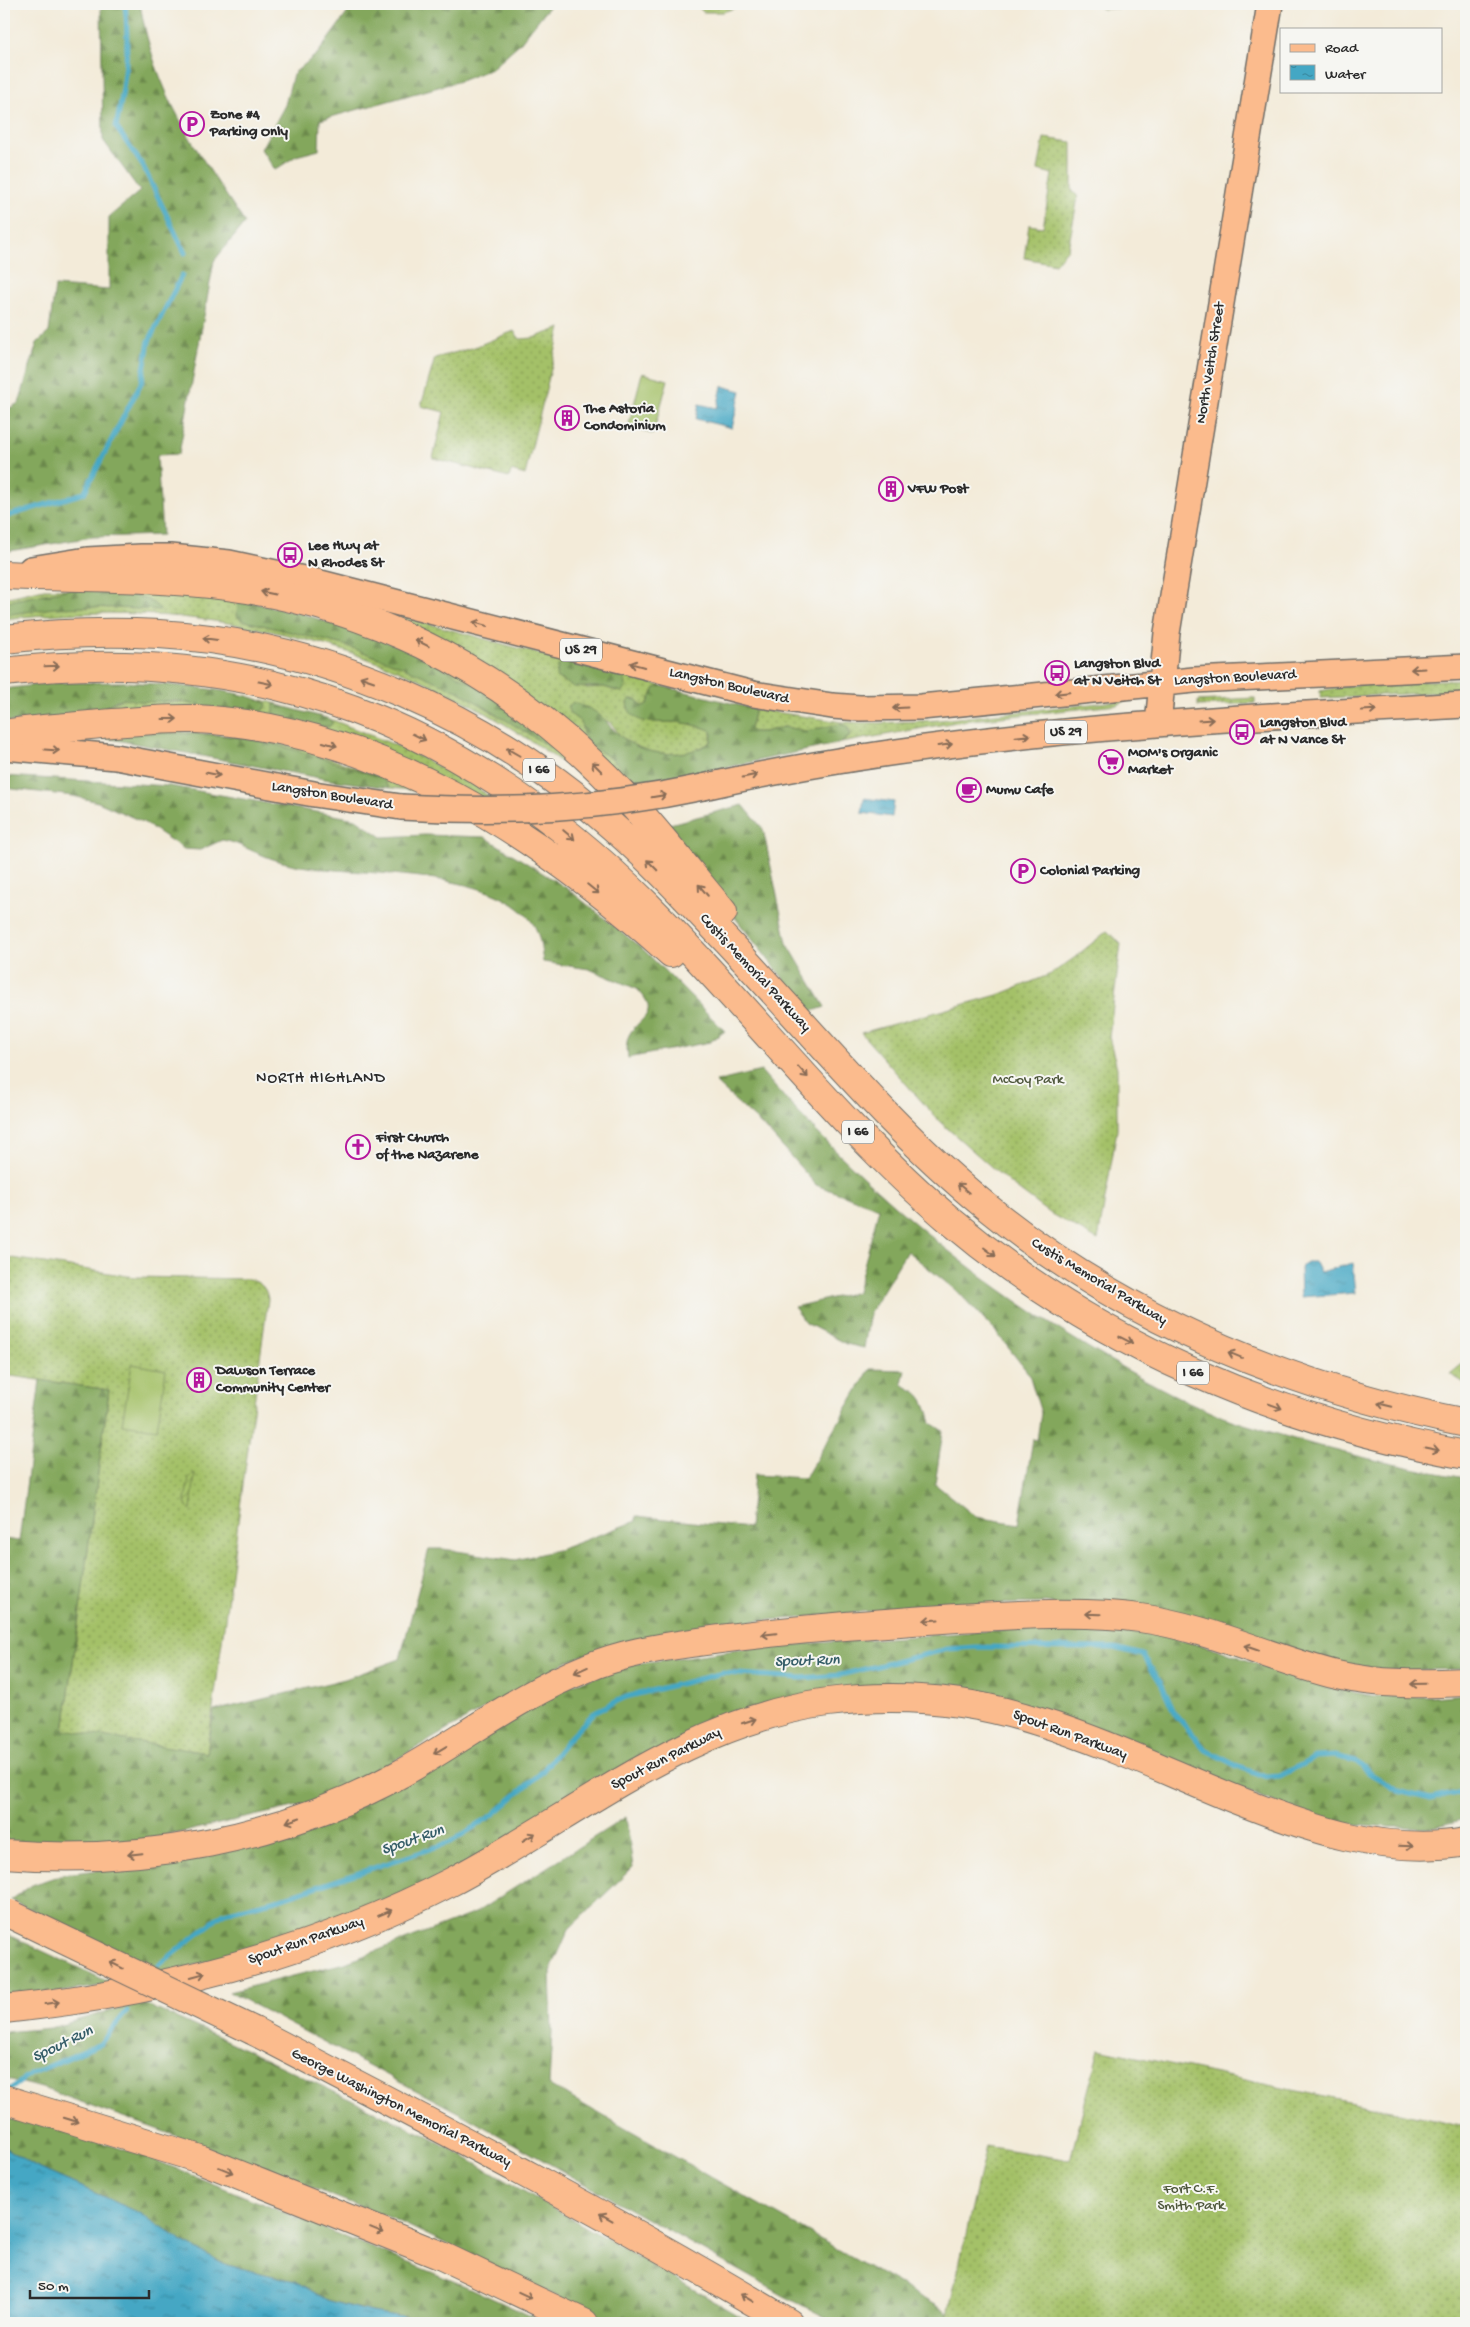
<svg xmlns="http://www.w3.org/2000/svg" width="1470" height="2327" font-family="'Gochi Hand',sans-serif">
<style>
.grass{fill:url(#grass-dots);stroke:#68764a}
.forest{fill:url(#forest-firs);stroke:#576944}
.garden{fill:url(#garden-furrows);stroke:#68764a}
.pitch{fill:#a4c168;stroke:#68764a}
.water{fill:url(#water-ripples);stroke:#386978}
.lines{fill:none;stroke-linecap:round;stroke-linejoin:round}
.stream{stroke:#44a7c4;stroke-width:5}
.major-casing{stroke:#716e68;stroke-width:28}
.highway-casing{stroke:#716e68;stroke-width:30}
.major{stroke:#fbbb8d;stroke-width:25}
.highway{stroke:#fbbb8d;stroke-width:28}
.major-bridge-casing{stroke:#716e68;stroke-width:28;stroke-linecap:butt}
.highway-bridge-casing{stroke:#716e68;stroke-width:30;stroke-linecap:butt}
.major-bridge{stroke:#fbbb8d;stroke-width:25}
.highway-bridge{stroke:#fbbb8d;stroke-width:28}
.oneway{stroke:#896c57}
.labels{text-anchor:middle;dominant-baseline:central;stroke-width:4;stroke-linejoin:round;paint-order:stroke}
.shield{fill:#f6f6f2;stroke:#686867;stroke-width:1}
.shield-label{font-size:14px;font-weight:bold;fill:#2b2b2b}
.poi-label{font-size:15px;font-weight:bold;fill:#2b2b2b;stroke:#f6f6f2;text-anchor:start}
.street-label{font-size:15px;fill:#2b2b2b;stroke:#f6f6f2}
.park-label{font-size:15px;fill:#4f583d;stroke:#f6f6f2}
.neighbourhood-label{font-size:16px;letter-spacing:1px;fill:#2b2b2b;stroke:#f6f6f2}
.water-label{font-size:16px;font-style:italic;fill:#355d68;stroke:#f6f6f2}
</style>
<defs>
<pattern id="grass-dots" width="8" height="8" patternUnits="userSpaceOnUse" patternTransform="scale(1.25)"><rect width="8" height="8" fill="#a4c168"/><path d="M2 2h.1M6 6h.1" fill="none" stroke="#869d56" stroke-width="1.8" stroke-linecap="round"/></pattern>
<pattern id="forest-firs" width="22" height="20" patternUnits="userSpaceOnUse" patternTransform="scale(1.25)"><rect width="22" height="20" fill="#83a75c"/><path d="M5 1l3.5 6h-7zM16 11l3.5 6h-7z" fill="#6b884c"/></pattern>
<pattern id="garden-furrows" width="10" height="10" patternUnits="userSpaceOnUse" patternTransform="scale(1.25)"><rect width="10" height="10" fill="#a4c168"/><path d="M-1 1l2-2M0 10L10 0M9 11l2-2" fill="none" stroke="#869d56"/></pattern>
<pattern id="water-ripples" width="26" height="14" patternUnits="userSpaceOnUse" patternTransform="scale(1.25)"><rect width="26" height="14" fill="#44a7c4"/><path d="M2 4q2-2 4 0t4 0M15 11q2-2 4 0t4 0" fill="none" stroke="#39889f"/></pattern>
</defs>
<rect width="100%" height="100%" fill="#f6f6f2"/>
<filter id="ink" filterUnits="userSpaceOnUse"><feTurbulence type="fractalNoise" baseFrequency=".02" numOctaves="2"/><feDisplacementMap in="SourceGraphic" scale="10" xChannelSelector="R" yChannelSelector="G"/><feConvolveMatrix kernelMatrix="1 2 1 2 8 2 1 2 1" color-interpolation-filters="sRGB"/></filter>
<filter id="wash" filterUnits="userSpaceOnUse"><feTurbulence type="fractalNoise" baseFrequency=".0096" numOctaves="4" result="noise"/><feDisplacementMap in="SourceGraphic" scale="20" xChannelSelector="R" yChannelSelector="G"/><feGaussianBlur stdDeviation="1.12" result="paint"/><feColorMatrix in="noise" values="0 0 0 0 0 0 0 0 0 0 0 0 0 0 0 0 0 1.4 0 .05"/><feComposite in="paint" operator="in"/></filter>
<g filter="url(#wash)">
<rect width="100%" height="100%" fill="#f3ebd9"/>
<path class="grass" d="M695 4H746L723 12H703Z
M1096 4H1218L1102 9Z
M1044 138 1072 142V190L1078 197 1068 249 1055 264 1024 258 1029 225 1043 227 1052 174 1038 170Z
M561 328 525 475 511 471 509 478 433 458 444 412 421 406 435 358 472 348 514 331 520 339 533 338Z
M211 588 463 672 605 788H597C554 756 510 725 462 700 322 627 160 600 4 619V598L44 589Z
M390 613 565 661 556 671 587 688 604 687 616 691 626 685 623 676 662 686 655 688 647 705 642 706 637 700 631 699 627 702C632 731 664 719 684 723 692 724 702 727 711 730V742C687 759 646 757 623 738 617 734 614 724 607 721 597 716 580 715 569 713L581 722C584 748 595 746 613 760 621 766 628 776 635 784L624 785 389 619Z
M1466 679V691L1321 698 1320 691 1361 684Z
M124 698C154 704 176 698 208 708L141 707 100 710Z
M1255 698V703L1198 706V701Z
M262 700 278 704H274L279 719 252 714 267 704Z
M1128 700 1117 705 962 721 841 743 850 736V731L832 726 806 731 784 727 764 732H753L750 729 755 709 842 722 880 723 939 720Z
M330 719 405 749 474 785 541 836 313 727 331 723Z
M166 730 248 737 306 749 420 791 390 788 382 778C331 761 280 742 226 736 189 732 152 734 115 733Z
M1107 931 1121 944 1109 1037 1117 1068V1130L1098 1240 1051 1214 1012 1185 939 1121 861 1033 1001 994 1051 974 1074 958Z
M6 1257 134 1277 249 1279C261 1283 266 1287 268 1299L207 1753 64 1731 109 1390 4 1375V1258Z
M1466 1361V1384L1450 1374Z
M1099 2049 1466 2127V2323H946L986 2146 1070 2160Z"/>
<path class="forest" d="M101 4H140C155 93 196 150 245 223L214 261 179 454 157 455 162 535 92 537 4 552V411L19 403 37 343 49 332 55 286 109 290V217L140 191 103 140Z
M354 4H551L520 43 491 69 460 81 320 120 319 150 296 156 275 170 261 149 285 105 293 74 318 53Z
M71 589C98 590 142 589 161 610L90 607 53 608 4 615V602Z
M243 601 300 613 408 649 500 698 563 755 460 692 401 666 344 645 241 620 237 616 238 604Z
M565 661 623 676C626 683 628 687 621 692L604 687H574L556 677 558 666Z
M124 682C155 684 243 688 267 704 263 726 192 702 177 701 164 700 151 703 138 701 134 701 128 698 123 699 115 699 107 707 99 710 69 719 35 722 4 722V689L51 683Z
M662 686 755 709 750 729 753 732H764L784 727 806 731 840 724 847 726 850 736 841 743 695 774 635 784C628 776 621 766 613 760 595 746 584 748 581 722L569 713V706L574 703C605 712 602 721 623 738 646 757 687 759 711 742L712 734 710 730C702 727 692 724 684 723 663 719 632 731 627 703L630 699 637 700 642 706 647 705 655 688Z
M274 704 330 719 332 723 330 726C312 727 286 726 274 713Z
M115 733C152 734 190 732 226 736 280 742 331 761 382 778L390 788 330 780 100 737Z
M4 776 170 786 356 819 382 837 425 835 485 837 568 889 645 951 725 1031 710 1042 628 1058C628 1053 626 1047 627 1042 630 1019 666 1018 637 989L589 969 543 962C541 949 540 933 532 922 494 869 368 876 308 867 292 865 276 861 260 854 247 849 236 842 222 840L200 850 184 849 143 822 98 802 73 796 4 788Z
M743 805 763 829 787 943 825 1007 810 1012 662 826Z
M761 1071C855 1180 966 1274 1089 1348 1133 1374 1176 1398 1223 1417 1239 1423 1255 1427 1271 1432 1335 1452 1400 1467 1466 1478V1669L1369 1671 1046 1603 933 1605 797 1618 724 1623 617 1643 567 1661 362 1779 307 1804 161 1837 106 1845H4V1539L19 1541 40 1380 109 1390 64 1730 207 1753 214 1711 345 1679 400 1659 429 1549H443L516 1560 561 1549 636 1521V1516L749 1528 754 1475 805 1478 870 1369 905 1370 902 1383C906 1388 911 1389 916 1392 926 1399 928 1412 931 1423L943 1431 935 1484 976 1517 1019 1524 1033 1439 1037 1440 1041 1413 1029 1374 996 1332 959 1293 907 1251 870 1312 864 1348 846 1344 806 1323 794 1307 857 1292 879 1208 816 1185 769 1132 715 1082Z
M1074 1625 1163 1636 1217 1649 1275 1671 1330 1688 1375 1696 1431 1697 1466 1694V1819L1432 1827H1390L1341 1823 1294 1810 1055 1715 977 1692 898 1688 824 1692 416 1888 304 1932 166 1974 11 1900 32 1885 64 1874 125 1867 209 1853 566 1687 633 1664 759 1647Z
M626 1817 633 1867 569 1929 550 1972 552 2033 549 2085 948 2312 946 2323H837L784 2296 463 2115 229 1992 345 1963 475 1913Z
M4 1933 113 1984 4 2001Z
M140 2002 217 2036 435 2140 752 2323H613L398 2221 176 2136 42 2088 4 2078V2032L51 2028Z
M4 2118 55 2128 145 2156 463 2285 546 2323H430L416 2319 371 2312 327 2300 295 2281 227 2265 183 2242 140 2213 34 2166 4 2147Z"/>
<path class="garden" d="M195 1473 191 1510 186 1506 185 1500 189 1478Z"/>
<path class="pitch" d="M642 373 668 380 653 434 628 428Z
M132 1364 166 1370 157 1429 122 1424Z"/>
<path class="water" d="M722 386 741 391 732 428 696 419 699 404 717 408Z
M864 798 894 802 892 817 862 813Z
M1307 1262H1315L1320 1272 1353 1263 1356 1293 1301 1297 1300 1268Z
M4 2147 34 2166 140 2213 183 2242 227 2265 295 2281 327 2300 371 2312 416 2319 430 2323H4Z"/>
<g class="lines">
<path class="stream" d="M125 4C130 46 125 85 116 127L143 166 185 253
M4 517 84 493 142 381 149 341 182 275
M159 1965 224 1913 280 1899 451 1842 494 1814 541 1773 570 1737 596 1711 626 1697 723 1673 802 1678 840 1675 948 1649 976 1647 1115 1648 1143 1655 1162 1685 1175 1714 1206 1750 1237 1766 1266 1777 1280 1776 1316 1757 1334 1756 1356 1761 1369 1773 1402 1792 1431 1799 1466 1791
M9 2090 31 2074 100 2044 127 2011"/>
</g>
</g>
<g filter="url(#ink)">
<g class="lines">
<defs>
<path id="major" d="M31 569 87 560 141 557H171L229 563 313 581 753 694 832 706 860 708 921 707 1194 680 1466 667
M1158 724 1167 633 1270 4
M4 747 116 757 314 794 401 807
M703 787C953 731 1211 719 1466 705"/>
<path id="highway" d="M4 575C78 578 152 576 226 586 364 604 490 665 590 761 639 807 680 861 723 912
M4 639C56 633 107 631 159 634 325 644 489 717 613 827 652 861 688 900 723 937 808 1027 887 1125 983 1204 1124 1320 1288 1387 1466 1423
M4 672C259 641 466 725 646 904 750 1008 840 1127 952 1222 1099 1346 1278 1421 1466 1455
M4 734C33 729 61 728 90 725 126 722 160 718 196 719 378 728 540 835 671 953
M4 1854C141 1865 280 1840 402 1773 464 1738 521 1694 587 1668 620 1654 656 1648 691 1643 779 1630 868 1624 957 1618 1017 1615 1079 1610 1140 1618 1208 1627 1271 1659 1337 1675 1380 1685 1423 1684 1466 1682
M4 2009C158 1993 313 1953 451 1882 575 1817 686 1721 828 1702 898 1693 969 1699 1037 1721 1103 1741 1168 1772 1232 1798 1308 1828 1384 1856 1466 1842
M254 2031C435 2125 615 2218 789 2323
M4 2099 200 2159 442 2256 584 2323"/>
</defs>
<use href="#major" class="major-casing"/>
<use href="#highway" class="highway-casing"/>
<use href="#major" class="major"/>
<use href="#highway" class="highway"/>
<defs>
<path id="major-bridge" d="M401 807C507 813 599 809 703 787"/>
<path id="highway-bridge" d="M10 1914 254 2031"/>
</defs>
<use href="#major-bridge" class="major-bridge-casing"/>
<use href="#highway-bridge" class="highway-bridge-casing"/>
<use href="#major-bridge" class="major-bridge"/>
<use href="#highway-bridge" class="highway-bridge"/>
</g>
<defs><path id="oneway-shaft" d="M-6 0H5M1.5-3L5.5 0L1.5 3" fill="none" stroke-width="1.6" stroke-linecap="round" stroke-linejoin="round" transform="scale(1.25)"/></defs>
<g class="oneway">
<use href="#oneway-shaft" transform="translate(268 593) rotate(-168)"/>
<use href="#oneway-shaft" transform="translate(480 624) rotate(-165)"/>
<use href="#oneway-shaft" transform="translate(210 639) rotate(-173)"/>
<use href="#oneway-shaft" transform="translate(422 643) rotate(-154)"/>
<use href="#oneway-shaft" transform="translate(637 665) rotate(-165)"/>
<use href="#oneway-shaft" transform="translate(52 666) rotate(-2)"/>
<use href="#oneway-shaft" transform="translate(1418 669) rotate(177)"/>
<use href="#oneway-shaft" transform="translate(367 679) rotate(-161)"/>
<use href="#oneway-shaft" transform="translate(266 683) rotate(11)"/>
<use href="#oneway-shaft" transform="translate(1062 693) rotate(174)"/>
<use href="#oneway-shaft" transform="translate(900 708) rotate(177)"/>
<use href="#oneway-shaft" transform="translate(1369 710) rotate(-3)"/>
<use href="#oneway-shaft" transform="translate(170 719)"/>
<use href="#oneway-shaft" transform="translate(1206 720) rotate(-4)"/>
<use href="#oneway-shaft" transform="translate(1023 736) rotate(-6)"/>
<use href="#oneway-shaft" transform="translate(419 737) rotate(26)"/>
<use href="#oneway-shaft" transform="translate(330 744) rotate(16)"/>
<use href="#oneway-shaft" transform="translate(945 745) rotate(-7)"/>
<use href="#oneway-shaft" transform="translate(52 750) rotate(4)"/>
<use href="#oneway-shaft" transform="translate(513 752) rotate(-150)"/>
<use href="#oneway-shaft" transform="translate(597 767) rotate(-135)"/>
<use href="#oneway-shaft" transform="translate(213 774) rotate(11)"/>
<use href="#oneway-shaft" transform="translate(750 776) rotate(-12)"/>
<use href="#oneway-shaft" transform="translate(659 796) rotate(-10)"/>
<use href="#oneway-shaft" transform="translate(569 835) rotate(40)"/>
<use href="#oneway-shaft" transform="translate(652 865) rotate(-135)"/>
<use href="#oneway-shaft" transform="translate(593 889) rotate(39)"/>
<use href="#oneway-shaft" transform="translate(703 890) rotate(-130)"/>
<use href="#oneway-shaft" transform="translate(803 1072) rotate(48)"/>
<use href="#oneway-shaft" transform="translate(963 1188) rotate(-140)"/>
<use href="#oneway-shaft" transform="translate(990 1252) rotate(37)"/>
<use href="#oneway-shaft" transform="translate(1126 1340) rotate(27)"/>
<use href="#oneway-shaft" transform="translate(1235 1355) rotate(-158)"/>
<use href="#oneway-shaft" transform="translate(1385 1405) rotate(-166)"/>
<use href="#oneway-shaft" transform="translate(1275 1406) rotate(20)"/>
<use href="#oneway-shaft" transform="translate(1432 1449) rotate(11)"/>
<use href="#oneway-shaft" transform="translate(1093 1614) rotate(-178)"/>
<use href="#oneway-shaft" transform="translate(931 1620) rotate(176)"/>
<use href="#oneway-shaft" transform="translate(769 1634) rotate(174)"/>
<use href="#oneway-shaft" transform="translate(1251 1648) rotate(-161)"/>
<use href="#oneway-shaft" transform="translate(581 1670) rotate(156)"/>
<use href="#oneway-shaft" transform="translate(1418 1684) rotate(179)"/>
<use href="#oneway-shaft" transform="translate(749 1721) rotate(-18)"/>
<use href="#oneway-shaft" transform="translate(440 1750) rotate(149)"/>
<use href="#oneway-shaft" transform="translate(293 1820) rotate(161)"/>
<use href="#oneway-shaft" transform="translate(529 1837) rotate(-31)"/>
<use href="#oneway-shaft" transform="translate(1406 1846) rotate(2)"/>
<use href="#oneway-shaft" transform="translate(135 1854) rotate(174)"/>
<use href="#oneway-shaft" transform="translate(385 1913) rotate(-23)"/>
<use href="#oneway-shaft" transform="translate(116 1965) rotate(-154)"/>
<use href="#oneway-shaft" transform="translate(198 1975) rotate(-15)"/>
<use href="#oneway-shaft" transform="translate(52 2003) rotate(-8)"/>
<use href="#oneway-shaft" transform="translate(71 2120) rotate(17)"/>
<use href="#oneway-shaft" transform="translate(226 2170) rotate(22)"/>
<use href="#oneway-shaft" transform="translate(606 2217) rotate(-151)"/>
<use href="#oneway-shaft" transform="translate(377 2230) rotate(22)"/>
<use href="#oneway-shaft" transform="translate(525 2295) rotate(25)"/>
<use href="#oneway-shaft" transform="translate(747 2298) rotate(-149)"/>
</g>
</g>
<defs>
<symbol id="parking-ring" viewBox="-11 -11 22 22"><circle r="9.5" fill="#f6f6f2" stroke="#b5179e" stroke-width="1.5"/><path d="M-3.5-5.5H1a3.5 3.5 0 0 1 0 7H-1V5.5H-3.5ZM-1-3.4V-.6H.8a1.4 1.4 0 0 0 0-2.8Z" fill="#b5179e"/></symbol>
<symbol id="building-ring" viewBox="-11 -11 22 22"><circle r="9.5" fill="#f6f6f2" stroke="#b5179e" stroke-width="1.5"/><path d="M-4-6H4V6H1V3H-1V6H-4ZM-2.5-4.3h1.7v1.8h-1.7ZM.8-4.3h1.7v1.8H.8ZM-2.5-1h1.7V.8h-1.7ZM.8-1h1.7V.8H.8Z" fill="#b5179e"/></symbol>
<symbol id="bus-ring" viewBox="-11 -11 22 22"><circle r="9.5" fill="#f6f6f2" stroke="#b5179e" stroke-width="1.5"/><path d="M-5-6H5V4H4V6H2V4H-2V6H-4V4H-5ZM-3.5-4V0h7V-4ZM-3.5 1.2v1.5H-2V1.2ZM2 1.2v1.5H3.5V1.2Z" fill="#b5179e"/></symbol>
<symbol id="supermarket-ring" viewBox="-11 -11 22 22"><circle r="9.5" fill="#f6f6f2" stroke="#b5179e" stroke-width="1.5"/><path d="M-6-5.5h2.5l.6 2H6L4.5 2H-2.5L-4.4-4H-6ZM-1.5 3.2a1.3 1.3 0 1 0 .1 0ZM3 3.2a1.3 1.3 0 1 0 .1 0Z" fill="#b5179e"/></symbol>
<symbol id="cafe-ring" viewBox="-11 -11 22 22"><circle r="9.5" fill="#f6f6f2" stroke="#b5179e" stroke-width="1.5"/><path d="M-5.5-4.5H6V0H3Q3 3.5 0 3.5H-2.5Q-5.5 3.5-5.5 0ZM3-3.2v2h1.7v-2ZM-6 4.5H4V6H-6Z" fill="#b5179e"/></symbol>
<symbol id="church-ring" viewBox="-11 -11 22 22"><circle r="9.5" fill="#f6f6f2" stroke="#b5179e" stroke-width="1.5"/><path d="M-1.2-6h2.4v3.5h3.3v2.4h-3.3V6h-2.4V-.1h-3.3v-2.4h3.3Z" fill="#b5179e"/></symbol>
</defs>
<g fill-rule="evenodd">
<use href="#parking-ring" x="178" y="110" width="28" height="28"/>
<use href="#building-ring" x="553" y="404" width="28" height="28"/>
<use href="#building-ring" x="877" y="475" width="28" height="28"/>
<use href="#bus-ring" x="276" y="541" width="28" height="28"/>
<use href="#bus-ring" x="1043" y="659" width="28" height="28"/>
<use href="#bus-ring" x="1228" y="718" width="28" height="28"/>
<use href="#supermarket-ring" x="1097" y="748" width="28" height="28"/>
<use href="#cafe-ring" x="955" y="776" width="28" height="28"/>
<use href="#parking-ring" x="1009" y="857" width="28" height="28"/>
<use href="#church-ring" x="344" y="1133" width="28" height="28"/>
<use href="#building-ring" x="185" y="1366" width="28" height="28"/>
</g>
<g class="labels">
<g class="shield">
<rect x="560" y="638.5" width="42" height="23" rx="4"/>
<rect x="1045" y="720.5" width="42" height="23" rx="4"/>
<rect x="523" y="758.5" width="32" height="23" rx="4"/>
<rect x="842" y="1120.5" width="32" height="23" rx="4"/>
<rect x="1177" y="1361.5" width="32" height="23" rx="4"/>
</g>
<g class="shield-label">
<text x="581" y="650">US 29</text>
<text x="1066" y="732">US 29</text>
<text x="539" y="770">I 66</text>
<text x="858" y="1132">I 66</text>
<text x="1193" y="1373">I 66</text>
</g>
<g class="poi-label">
<text x="210" y="115">Zone #4<tspan x="210" dy="17">Parking Only</tspan></text>
<text x="584" y="409">The Astoria<tspan x="584" dy="17">Condominium</tspan></text>
<text x="908" y="489">VFW Post</text>
<text x="308" y="546">Lee Hwy at<tspan x="308" dy="17">N Rhodes St</tspan></text>
<text x="1074" y="664">Langston Blvd<tspan x="1074" dy="17">at N Veitch St</tspan></text>
<text x="1260" y="723">Langston Blvd<tspan x="1260" dy="17">at N Vance St</tspan></text>
<text x="1128" y="753">MOM's Organic<tspan x="1128" dy="17">Market</tspan></text>
<text x="986" y="790">Mumu Cafe</text>
<text x="1040" y="871">Colonial Parking</text>
<text x="376" y="1138">First Church<tspan x="376" dy="17">of the Nazarene</tspan></text>
<text x="216" y="1371">Dawson Terrace<tspan x="216" dy="17">Community Center</tspan></text>
</g>
<g class="street-label">
<text transform="translate(1211 363) rotate(-81)">North Veitch Street</text>
<text transform="translate(1235 678) rotate(-3)">Langston Boulevard</text>
<text transform="translate(729 686) rotate(13)">Langston Boulevard</text>
<text transform="translate(332 796) rotate(9)">Langston Boulevard</text>
<text transform="translate(755 973) rotate(47)">Custis Memorial Parkway</text>
<text transform="translate(1099 1282) rotate(31)">Custis Memorial Parkway</text>
<text transform="translate(1070 1735) rotate(20)">Spout Run Parkway</text>
<text transform="translate(666 1759) rotate(-27)">Spout Run Parkway</text>
<text transform="translate(306 1941) rotate(-19)">Spout Run Parkway</text>
<text transform="translate(401 2108) rotate(27)">George Washington Memorial Parkway</text>
</g>
<g class="park-label">
<text x="1028" y="1080">McCoy Park</text>
<text x="1191" y="2189">Fort C.F.<tspan x="1191" dy="17">Smith Park</tspan></text>
</g>
<g class="neighbourhood-label">
<text x="321" y="1079">NORTH HIGHLAND</text>
</g>
<g class="water-label">
<text transform="translate(807 1662) rotate(-2)">Spout Run</text>
<text transform="translate(413 1841) rotate(-19)">Spout Run</text>
<text transform="translate(63 2045) rotate(-26)">Spout Run</text>
</g>
</g>
<rect width="1470" height="2327" fill="none" stroke="#f6f6f2" stroke-width="20"/>
<rect x="1280" y="28" width="162" height="65" fill="#f6f6f2" stroke="#a5a5a2"/>
<rect x="1290" y="44" width="25" height="8" fill="#fbbb8d" stroke="#a5a5a2"/>
<text x="1325" y="52" font-size="15" fill="#2b2b2b">Road</text>
<rect x="1290" y="65" width="25" height="15" fill="url(#water-ripples)" stroke="#a5a5a2"/>
<text x="1325" y="78" font-size="15" fill="#2b2b2b">Water</text>
<path d="M30 2290v8h119v-8" fill="none" stroke="#2b2b2b" stroke-width="2.5"/>
<text x="38" y="2290" font-size="15" fill="#2b2b2b" stroke="#f6f6f2" stroke-width="4" paint-order="stroke">50 m</text>
</svg>
